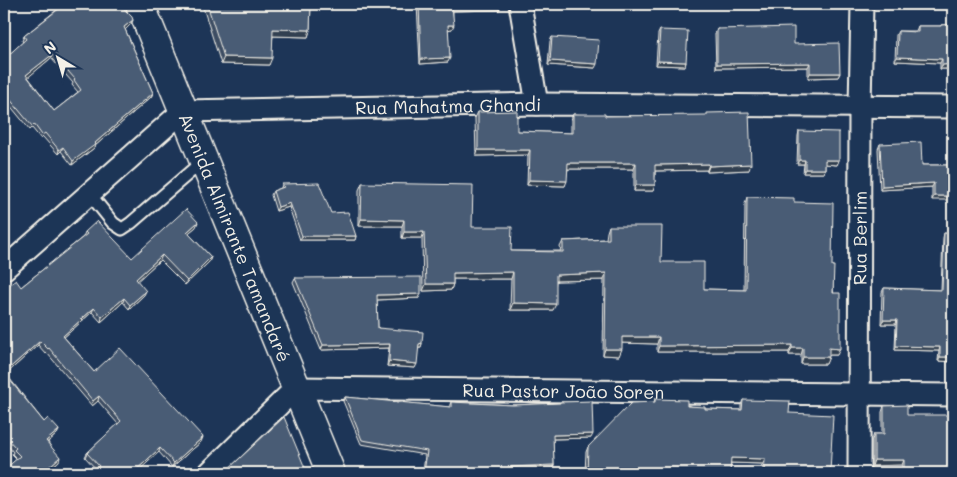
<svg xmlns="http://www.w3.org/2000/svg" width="957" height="477" font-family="Mali,sans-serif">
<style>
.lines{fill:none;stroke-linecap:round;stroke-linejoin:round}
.lane-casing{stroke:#f4f1e8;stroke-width:15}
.street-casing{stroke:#f4f1e8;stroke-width:25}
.highway-casing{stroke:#f4f1e8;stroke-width:31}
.lane{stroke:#1d3557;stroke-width:11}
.street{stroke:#1d3557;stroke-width:21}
.highway{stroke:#1d3557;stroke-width:28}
.wall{fill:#3e4e64;stroke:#f4f1e8;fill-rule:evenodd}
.shaded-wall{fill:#324051;stroke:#f4f1e8}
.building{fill:#485b74;stroke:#f4f1e8;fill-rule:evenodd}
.labels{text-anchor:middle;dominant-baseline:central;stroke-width:4.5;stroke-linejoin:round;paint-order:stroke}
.street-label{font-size:18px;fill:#f4f1e8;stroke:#1d3557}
</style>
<rect width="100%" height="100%" fill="#1d3557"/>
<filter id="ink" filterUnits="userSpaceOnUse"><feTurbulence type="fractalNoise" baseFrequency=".02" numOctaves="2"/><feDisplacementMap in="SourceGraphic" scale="10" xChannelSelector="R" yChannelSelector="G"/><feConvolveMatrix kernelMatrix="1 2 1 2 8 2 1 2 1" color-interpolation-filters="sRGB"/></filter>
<g filter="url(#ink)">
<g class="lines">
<defs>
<path id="lane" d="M89 193 113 223 122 229 131 223 203 161"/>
<g id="street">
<path d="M520 4 537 104"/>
<path id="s1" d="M4 269 183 111 537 104 953 107"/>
<path id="s2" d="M209 473 296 388 953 395"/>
<path id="s3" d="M859 473 860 107 862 4"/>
</g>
<g id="highway">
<path id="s4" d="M140 4 331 473"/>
</g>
</defs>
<use href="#lane" class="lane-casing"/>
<use href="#street" class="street-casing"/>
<use href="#highway" class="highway-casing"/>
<use href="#lane" class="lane"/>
<use href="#street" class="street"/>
<use href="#highway" class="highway"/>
</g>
<path class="wall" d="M63 4H119L133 20 131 24 125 29 153 93 151 97 95 146 94 148 72 165 61 151 58 154 43 137 41 139 32 128 30 130 4 98V59L23 42 22 41 24 36 64 4ZM51 58 73 83 72 85 78 92 54 111 28 77Z
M202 4H311L310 30 308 37 273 36 269 65 221 64Z
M417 4H501L499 10 453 11 452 29H448V62L420 64Z
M953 24V69H940V63L895 61 896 35 898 31H916L918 26H941V25Z
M717 29 794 44 840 73 838 77 808 78V67L716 68 715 34Z
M660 30 686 62 685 66 656 65 658 34Z
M552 37 595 68 548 65 550 41Z
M478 112 517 131 571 133V120L573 114 605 116 749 170 707 172V170L655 171V185L653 191H634V169H568L565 186 527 185 528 155 476 156 475 118Z
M799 131 839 160 837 165 825 164V169L824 173H803L804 164H797L798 136Z
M880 144 922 165H953L932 200V187L880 190 878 149Z
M362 183 472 227 511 251H561L560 247 563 241 606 239 607 232 609 226 661 262 704 289 744 290 745 204 747 197 794 202 832 266 837 355H829L826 364H801V355H789V352H657V344L622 343 619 356 603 355 604 280 556 281 553 310H510L511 279H453V284L451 290 423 291 422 238H402V226H359V190Z
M282 184 331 213 356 236 355 240H300L289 207 276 211 271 195 273 191 281 188Z
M196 227 188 233 211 257 209 262 185 285 160 260 137 281 144 295 129 309 123 302 101 322 92 312 64 337 94 372 201 442 172 467 159 452 96 469 85 457 87 453 118 424 98 401 92 406 47 353 46 354 38 345 6 374 44 422 59 430 57 434 48 442 59 461 45 473H4L5 469 17 459 12 454 13 452 4 441V305L5 304 4 303V289L21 287 83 237 85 232 132 258Z
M944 233 953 234V362L938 361 939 351 895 350 896 324H881L882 292 884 288 941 290 943 238Z
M295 278 419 298 377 300 378 328 422 343 421 348H418L415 368 387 366 389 348 321 350 293 282Z
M345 397 449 407 451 402 513 405 560 403V402L591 438 553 439 554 465 552 469 510 471V473H423L425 455 361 444 343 401Z
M655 399 705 409 741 410V405L743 400 789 413 830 473H763V464L731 463 730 473H585L586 452 588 447 654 402Z
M884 406 907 415 953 473H902V465L872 466V440L874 434H882V412Z"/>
<path class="shaded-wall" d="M590 4H604L603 7 570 9 571 5Z
M501 6 499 10 451 11 452 7Z
M133 20 131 24 123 32 124 27Z
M448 25H454L452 29 447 30Z
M273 29 310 30 308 37 271 36Z
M53 54 51 58 25 80 26 75Z
M224 57 272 58 269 65 221 64Z
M897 57 942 59 940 63 895 61Z
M450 58 448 62 420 64 421 59Z
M550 61 597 64 595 68 548 65Z
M658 61 686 62 685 66 656 65Z
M810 63 808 67 716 68 717 64Z
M953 64V69H940L942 65Z
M810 73H840L838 77 808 78Z
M153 93 151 97 95 146 94 148 72 165 73 161 95 143Z
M63 147 61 151 58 154 59 150Z
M478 150H530L528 155 476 156Z
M799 160H805L804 164H797Z
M825 160H839L837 165 824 164Z
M568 163H636L634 169H566Z
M709 164 707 170 652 171 655 165Z
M751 164 749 170 707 172 709 166Z
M805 169H825L824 173H803Z
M529 180 567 181 565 186 527 185Z
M934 183 932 187 880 190 882 186Z
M636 185H655L653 191H634Z
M934 196H953V200H932Z
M290 203 289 207 276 211 278 207Z
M361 219 404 220 402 226H359Z
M198 222 196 227 185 236 187 232Z
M404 232H424L422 238H402Z
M302 236H356L355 240H300Z
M162 255 160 260 134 284 136 279Z
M211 257 209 262 185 285 187 281Z
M513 272 511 279H450L453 273Z
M606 273 604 280 554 281 556 275Z
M426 284H453L451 290 423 291Z
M146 291 144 295 129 309 130 305Z
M421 294 419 298 376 300 377 295Z
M124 298 123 302 101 322 102 317Z
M513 303 556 304 553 310H510Z
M94 308 92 312 61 340 63 336Z
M883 320H897L896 324H881Z
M622 337H659L657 344 619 343Z
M40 341 38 345 4 376V373Z
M422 343 421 348H417L419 344Z
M390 344 389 348 321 350 323 345Z
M792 345 789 352H657L659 346Z
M896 346 940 347 939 351 895 350Z
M792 348H803L801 355H789Z
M829 348 840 349 837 355H826Z
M605 349H622L619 356 603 355Z
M803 357H829L826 364H801Z
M940 357H953V362L938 361Z
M389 361 417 364 415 368 387 366Z
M99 396 98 401 92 406 93 401Z
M59 430 57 434 44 445 46 441Z
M593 434 591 438 551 439 553 435Z
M203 437 201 442 172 467 174 463Z
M160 448 159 452 136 473H133Z
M60 457 59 461 45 473H42Z
M731 458 765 459 763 464 729 463Z
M874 460H904L902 465 872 466Z
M554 465 552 469 509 471 511 467Z
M937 472H953V473H937Z"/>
<path class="building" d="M65 4H119L132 17 133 20 124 27 153 93 95 143 96 144 73 161 63 147 59 150 45 133 42 135 34 124 32 126 4 92V59L26 39 24 36ZM53 54 75 79 74 80 81 90 54 111 26 75Z
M207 4H311L310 30 273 29 272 58 224 57Z
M419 4H501V6L452 7 454 25H448L450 58 421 59Z
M571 4H590L571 5Z
M953 24V64L942 65V59L897 57 898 31 918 32V26H941V25Z
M794 27V44L839 43 840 73H810V63L717 64V29Z
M660 30 688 31 686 62 658 61Z
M552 37 599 40 597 64 550 61Z
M517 111V131L573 133V114H605V116L707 115V113L749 112 751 164 709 166V164L655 165V185H636V163H568L567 181 529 180 530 150H478V112Z
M799 131 839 132V160H825V169H805V160H799Z
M921 142 922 165H953V196H934V183L882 186 880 144Z
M319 183 331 213 348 212 356 236H302L290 203 278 207 273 191 284 187 282 184Z
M362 183 473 185 472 227H512L511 251 563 252V241L609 239V226H662L661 262H704V289L746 290 747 197 794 198V202L833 203 832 266H834L833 293H840V349L829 348V357H803V348H792V345L659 346V337H622V349H605L606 273 556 275V304L513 303V272L453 273V284H426L424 232H404V220L361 219Z
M186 209 198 222 187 232 211 257 187 281 162 255 136 279 146 291 130 305 124 298 102 317 94 308 63 336 94 372 120 348 203 437 174 463 160 448 133 473H91L99 466 87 453 121 421 99 396 93 401 49 348 48 349 40 341 4 373 44 422 48 418 59 430 46 441 60 457 42 473H8L5 469 20 456 14 450 16 448 4 435V305L8 302 4 297V289L16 280 21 287 87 234 85 232 97 221 132 258Z
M944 233 953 234V357H940V347L896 346 897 320H883L884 288 942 290Z
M421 277V294L377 295 378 328 423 332 422 343 419 344 417 364 389 361 390 344 323 345 295 278Z
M345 397 451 407V402L513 405 560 403V402L592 401 593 434 553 435 554 465 511 467 510 473H424L427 451 362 440Z
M655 399 687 400V406L705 407V409L742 410 743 400 790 401 789 413 833 415 830 473H764L765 459 731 458 730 473H587L588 447 631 403 655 402Z
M907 405V415H953V472H937V473H904V460H874V434H884V406Z
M284 417 307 473H227L225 472Z"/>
</g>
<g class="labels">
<g class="street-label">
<text stroke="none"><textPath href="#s1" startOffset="504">Rua Mahatma Ghandi</textPath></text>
<text stroke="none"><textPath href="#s3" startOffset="235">Rua Berlim</textPath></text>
<text stroke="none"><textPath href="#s4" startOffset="252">Avenida Almirante Tamandaré</textPath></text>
<text stroke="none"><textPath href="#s2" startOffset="389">Rua Pastor João Soren</textPath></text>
</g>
</g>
<rect width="957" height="477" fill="none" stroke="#1d3557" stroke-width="20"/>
<rect x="10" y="10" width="937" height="457" fill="none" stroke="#f4f1e8" stroke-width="2" filter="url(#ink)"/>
<g transform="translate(58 58) rotate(322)" stroke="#1d3557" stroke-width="4" paint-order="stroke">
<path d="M0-4L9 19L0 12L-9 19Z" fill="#f4f1e8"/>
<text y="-8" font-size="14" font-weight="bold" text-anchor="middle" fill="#f4f1e8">N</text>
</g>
</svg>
